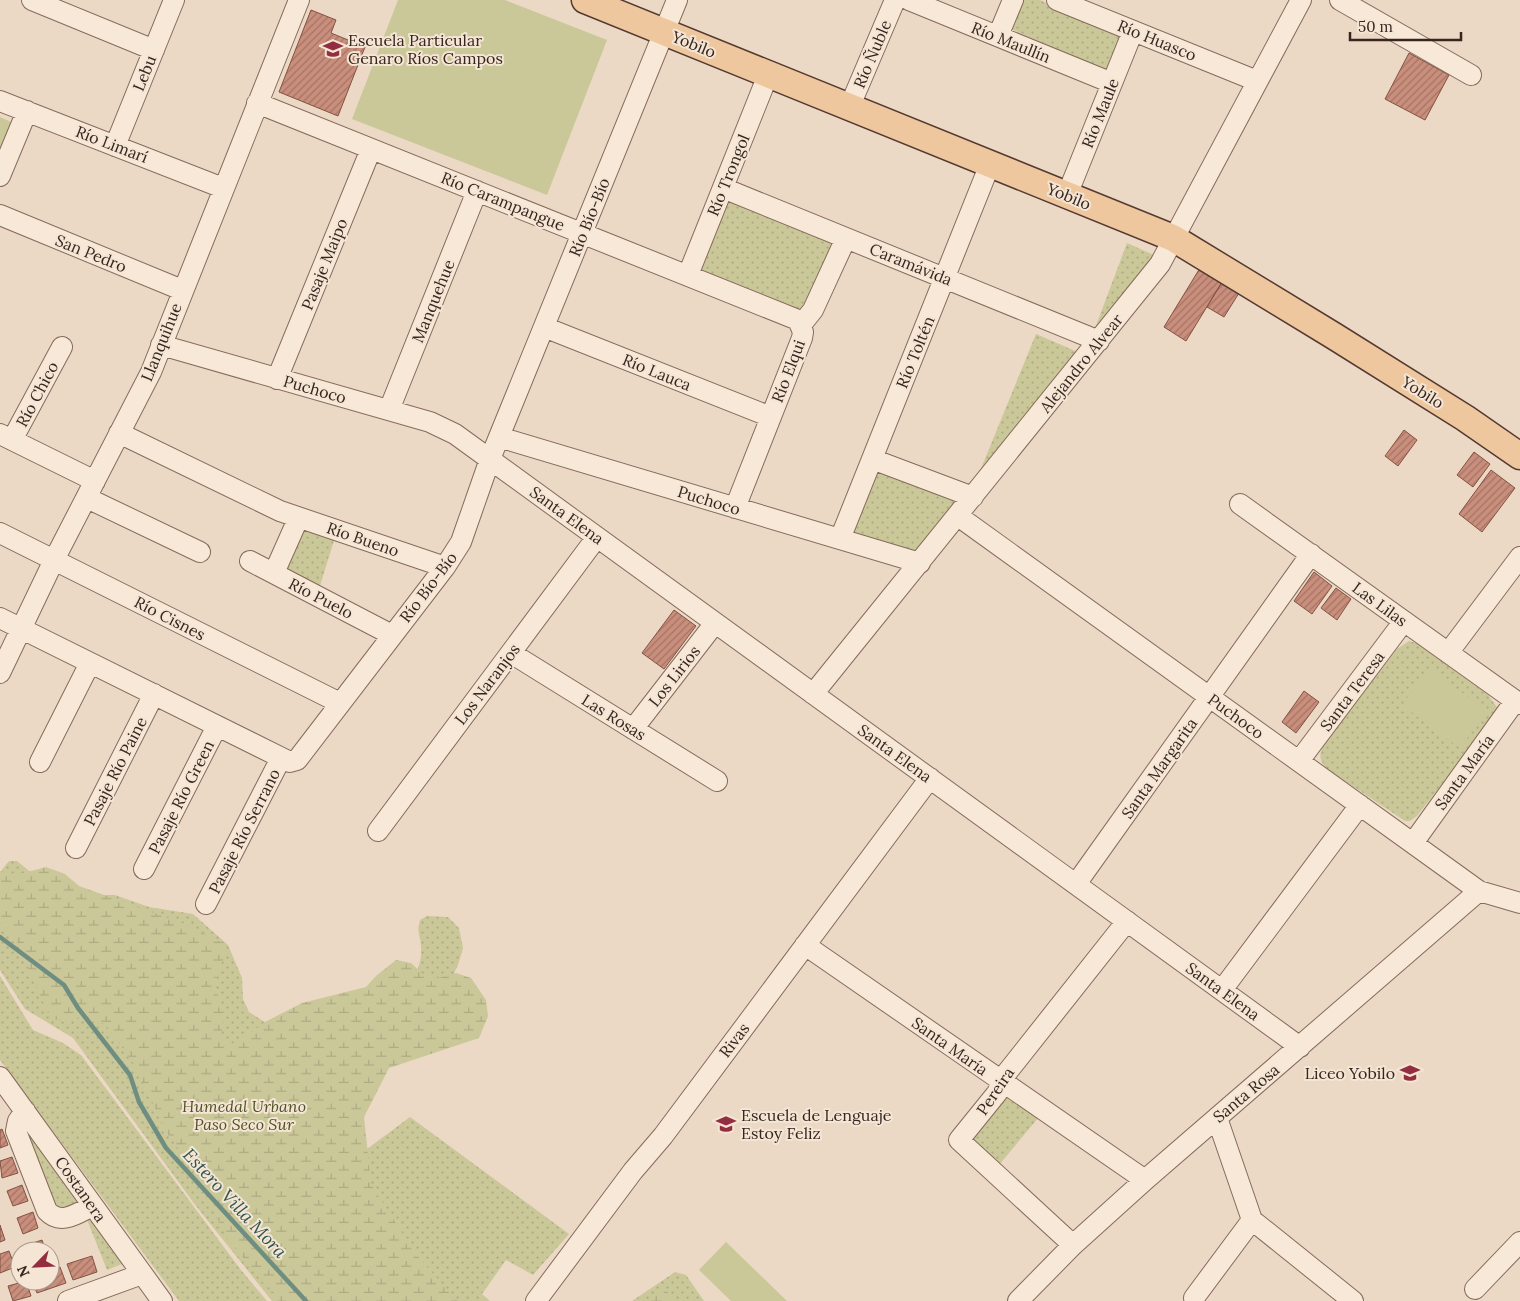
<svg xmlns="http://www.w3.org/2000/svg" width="1520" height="1301" font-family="Lora,serif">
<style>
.green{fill:url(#green-dots)}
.wetland{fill:url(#wetland-marsh)}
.pitch{fill:#cac799}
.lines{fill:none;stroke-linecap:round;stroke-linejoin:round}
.stream{stroke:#6d8e80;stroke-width:4.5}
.building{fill:url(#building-hatch);stroke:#845143}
.minor-casing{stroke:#866b5c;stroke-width:22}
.major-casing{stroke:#543a30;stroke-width:29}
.minor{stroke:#f7e8d8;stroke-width:20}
.major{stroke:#eec79e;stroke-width:26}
.labels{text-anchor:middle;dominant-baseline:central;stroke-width:4;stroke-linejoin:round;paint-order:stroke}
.poi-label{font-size:16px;fill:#37261f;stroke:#f4e5d4;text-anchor:start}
.street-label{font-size:16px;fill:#37261f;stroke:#f4e5d4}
.park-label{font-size:16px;font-style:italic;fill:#4f5326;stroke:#f4e5d4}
.water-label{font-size:18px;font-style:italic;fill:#2f564d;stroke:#f4e5d4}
</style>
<defs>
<pattern id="green-dots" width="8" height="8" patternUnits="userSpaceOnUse" patternTransform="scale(1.25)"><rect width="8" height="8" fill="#cac799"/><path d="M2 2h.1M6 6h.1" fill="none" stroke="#aeab83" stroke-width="1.8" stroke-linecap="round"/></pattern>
<pattern id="wetland-marsh" width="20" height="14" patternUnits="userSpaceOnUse" patternTransform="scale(1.25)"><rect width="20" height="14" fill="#cac799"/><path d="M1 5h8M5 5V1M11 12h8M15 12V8" fill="none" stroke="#aeab83"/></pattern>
<pattern id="building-hatch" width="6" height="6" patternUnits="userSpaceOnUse" patternTransform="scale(1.25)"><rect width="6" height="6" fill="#c98e7c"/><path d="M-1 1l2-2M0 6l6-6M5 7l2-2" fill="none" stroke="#a47465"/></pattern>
</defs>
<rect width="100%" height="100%" fill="#ecd9c5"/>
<path class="green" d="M1023 0H1040L1120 36 1106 70 1011 29Z
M727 193 838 240 808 314 697 271Z
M1127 243 1156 256 1094 331Z
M1036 334 1080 353 976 481Z
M877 468 960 500 921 549 910 551 848 534Z
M302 524 336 534 319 589 282 574Z
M1409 641 1416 643 1488 695 1497 707 1493 719 1417 816 1410 821H1405L1327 769C1319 760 1319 756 1323 746L1397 649Z
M9 861H17L39 879 100 902 105 895H115L149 907 193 914 228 945 242 978 243 999 249 1012 271 1026 411 983C417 971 422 962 421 948 421 934 416 935 420 920L427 916 448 917 459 928 463 948 458 965 440 1002 340 1105 363 1152 410 1117 569 1234 533 1275 506 1260 482 1294 490 1301H272L196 1206 73 1038 25 1009 0 970V872Z
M0 976 33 1030 63 1043 81 1055 241 1270 267 1301H179L0 1060Z
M1002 1096H1008L1039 1117 999 1165 970 1142Z
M25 1128 80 1204 57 1213Z
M91 1215 122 1256V1264L107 1270 86 1217Z
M675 1272 686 1275 704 1301H632Z"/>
<path class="wetland" d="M46 867 65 874 79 886 188 925 226 945C228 959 216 967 215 981 214 992 222 1000 224 1011 227 1023 218 1027 224 1041L236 1044 265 1022 302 1003 366 987 376 976 396 960 411 963 424 975 439 978 456 973 471 978 486 1000 488 1016 479 1038 389 1068 364 1117 371 1184 415 1253 457 1301H278L227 1238 190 1164 167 1133 134 1064 106 1025 84 1014 68 1023 50 1018 15 937 0 921V871C14 877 31 871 46 867Z
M664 1288 675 1301H648Z"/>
<path class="pitch" d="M398 0H505L607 40 547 195 352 119Z
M0 117 11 122 0 148Z
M1429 668 1487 711 1460 748 1402 705Z
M726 1242 787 1301H731L699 1270Z"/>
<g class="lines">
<path class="stream" d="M0 937 64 985 78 1008 130 1075 139 1102 166 1148 306 1301"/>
</g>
<path class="building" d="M311 10 336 20 331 33 365 47 338 116 279 92Z
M1409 53 1449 75 1425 120 1385 99Z
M1200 268 1222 282 1186 341 1164 327Z
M1222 282 1239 293 1224 317 1207 307Z
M1404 430 1417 440 1398 466 1385 456Z
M1474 452 1490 464 1473 487 1457 475Z
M1491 470 1515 488 1482 532 1459 514Z
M1314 572 1332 586 1312 614 1294 601Z
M1336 588 1351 599 1337 620 1321 608Z
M674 610 696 626 664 669 642 653Z
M1304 691 1319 702 1296 733 1282 722Z
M2 1129 8 1145 0 1148V1130Z
M12 1157 18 1173 2 1178 0 1161Z
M22 1185 28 1201 13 1206 7 1191Z
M33 1212 38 1228 23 1234 17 1218Z
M0 1225 5 1240 0 1242Z
M42 1240 46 1251H29L27 1245Z
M9 1251 15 1267 0 1273V1254Z
M92 1256 97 1272 73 1280 67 1264Z
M60 1267 66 1283 37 1293 32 1281H50V1271Z
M26 1281 31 1296 13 1301 8 1286Z"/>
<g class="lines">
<defs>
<path id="minor" d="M32 0 154 50
M909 0 1112 83
M1057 0 1257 81
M1340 0 1471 75
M998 36 1013 0
M0 101 223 188
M257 103 798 320 803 332 802 338 735 508
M849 108 895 0
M115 146 174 0
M0 176 27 111
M723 188 1099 341
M1067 195 1133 31
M0 215 182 290
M688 275 768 75
M801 325 813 310 846 238
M544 327 771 417
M161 345 430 422 455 434 1300 1047
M277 379 371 149
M389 410 477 191
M119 433 280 511 445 567
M0 434 95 481
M499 437 920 563
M12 440 62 347
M872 459 973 497
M87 498 200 552
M1240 504 1520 704
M958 516 1479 891 1520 903
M0 533 340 703
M840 539 990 164
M250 561 392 635
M274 573 298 519
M0 618 290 762 297 760 445 567 461 542 490 459 677 0
M511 653 717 781
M1448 653 1520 557
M0 673 54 560 151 372 299 0
M813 694 1160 264 1301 0
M633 729 715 623
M1299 761 1404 621
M40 762 90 663
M378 831 597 537
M1413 843 1515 701
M76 848 154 694
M144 869 217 726
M1076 884 1311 554
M206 904 281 758
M805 945 1145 1180
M1222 990 1360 805
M0 1077 162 1301
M25 1111 18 1121 16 1131 47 1211C61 1226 78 1213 92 1206
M1217 1118 1252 1220 1353 1301
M1073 1245 959 1140 997 1093 1005 1075 1127 921
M1475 1289 1520 1242
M1194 1298 1252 1220
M68 1301 142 1274
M536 1301 633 1171 663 1136 930 778
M1018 1301 1073 1245 1145 1180 1479 891"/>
<path id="major" d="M585 0 1173 238 1334 336 1465 418 1520 456"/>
</defs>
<use href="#minor" class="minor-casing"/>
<use href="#major" class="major-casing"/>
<use href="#minor" class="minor"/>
<use href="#major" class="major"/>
</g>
<defs>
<symbol id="school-bare" viewBox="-9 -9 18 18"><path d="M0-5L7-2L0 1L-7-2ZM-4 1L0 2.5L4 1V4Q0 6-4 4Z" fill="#932e41" stroke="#f4e5d4" stroke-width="2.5" paint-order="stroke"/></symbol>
</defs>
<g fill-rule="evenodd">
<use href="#school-bare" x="319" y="35" width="28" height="28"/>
<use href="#school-bare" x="1396" y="1059" width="28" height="28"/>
<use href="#school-bare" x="712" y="1110" width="28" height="28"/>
</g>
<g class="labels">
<g class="poi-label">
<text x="348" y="40">Escuela Particular<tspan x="348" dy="18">Genaro Ríos Campos</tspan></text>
<text x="1395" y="1073" text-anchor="end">Liceo Yobilo</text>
<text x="741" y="1115">Escuela de Lenguaje<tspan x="741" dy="18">Estoy Feliz</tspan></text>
</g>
<g class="street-label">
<text transform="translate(1157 40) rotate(22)">Río Huasco</text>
<text transform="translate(1011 42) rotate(22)">Río Maullín</text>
<text transform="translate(694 44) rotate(22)">Yobilo</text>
<text transform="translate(872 54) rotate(-67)">Río Ñuble</text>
<text transform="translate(144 73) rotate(-68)">Lebu</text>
<text transform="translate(1100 113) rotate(-68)">Río Maule</text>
<text transform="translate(112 144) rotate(21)">Río Limarí</text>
<text transform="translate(728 175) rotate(-68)">Río Trongol</text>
<text transform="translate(1069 196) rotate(22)">Yobilo</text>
<text transform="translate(503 201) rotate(22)">Río Carampangue</text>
<text transform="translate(589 217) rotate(-68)">Río Bío-Bío</text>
<text transform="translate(91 253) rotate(22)">San Pedro</text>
<text transform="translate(324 264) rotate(-68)">Pasaje Maipo</text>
<text transform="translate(911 264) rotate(22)">Caramávida</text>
<text transform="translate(433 301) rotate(-68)">Manquehue</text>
<text transform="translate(161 342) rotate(-68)">Llanquihue</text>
<text transform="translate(915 352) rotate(-68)">Río Toltén</text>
<text transform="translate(1081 363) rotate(-51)">Alejandro Alvear</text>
<text transform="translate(788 371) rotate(-69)">Río Elqui</text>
<text transform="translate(657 372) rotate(22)">Río Lauca</text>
<text transform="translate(315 389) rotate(16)">Puchoco</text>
<text transform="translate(1423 392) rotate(32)">Yobilo</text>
<text transform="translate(37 394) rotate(-62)">Río Chico</text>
<text transform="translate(709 500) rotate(17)">Puchoco</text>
<text transform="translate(567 515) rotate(36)">Santa Elena</text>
<text transform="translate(363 539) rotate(19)">Río Bueno</text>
<text transform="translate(428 587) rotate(-53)">Río Bío-Bío</text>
<text transform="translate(321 598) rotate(27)">Río Puelo</text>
<text transform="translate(1380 604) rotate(36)">Las Lilas</text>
<text transform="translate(170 618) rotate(27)">Río Cisnes</text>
<text transform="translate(674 676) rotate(-52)">Los Lirios</text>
<text transform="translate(487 684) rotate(-53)">Los Naranjos</text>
<text transform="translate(1352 691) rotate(-53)">Santa Teresa</text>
<text transform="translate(1236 716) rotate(36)">Puchoco</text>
<text transform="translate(614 717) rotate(32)">Las Rosas</text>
<text transform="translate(895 753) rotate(36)">Santa Elena</text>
<text transform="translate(1159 768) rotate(-55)">Santa Margarita</text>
<text transform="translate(115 771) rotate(-63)">Pasaje Río Paine</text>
<text transform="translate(1464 772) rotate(-54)">Santa María</text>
<text transform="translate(181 797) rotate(-63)">Pasaje Río Green</text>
<text transform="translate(244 831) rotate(-63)">Pasaje Río Serrano</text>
<text transform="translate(1223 991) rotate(36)">Santa Elena</text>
<text transform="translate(734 1040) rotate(-53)">Rivas</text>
<text transform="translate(950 1046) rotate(35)">Santa María</text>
<text transform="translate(995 1091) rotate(-56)">Pereira</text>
<text transform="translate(1246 1093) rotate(-40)">Santa Rosa</text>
<text transform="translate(81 1189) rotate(55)">Costanera</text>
</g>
<g class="park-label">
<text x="244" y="1106">Humedal Urbano<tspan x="244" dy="18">Paso Seco Sur</tspan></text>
</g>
<g class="water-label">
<text transform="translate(235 1203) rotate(47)">Estero Villa Mora</text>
</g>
</g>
<g transform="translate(35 1266) rotate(246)"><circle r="24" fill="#f4e5d4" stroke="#a8998c"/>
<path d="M0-4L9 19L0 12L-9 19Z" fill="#932e41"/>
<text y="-8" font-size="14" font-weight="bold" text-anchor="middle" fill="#37261f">N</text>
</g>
<path d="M1350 32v8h111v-8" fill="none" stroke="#37261f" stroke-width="2.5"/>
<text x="1358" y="32" font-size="15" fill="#37261f" stroke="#f4e5d4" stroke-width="4" paint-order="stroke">50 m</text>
</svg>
